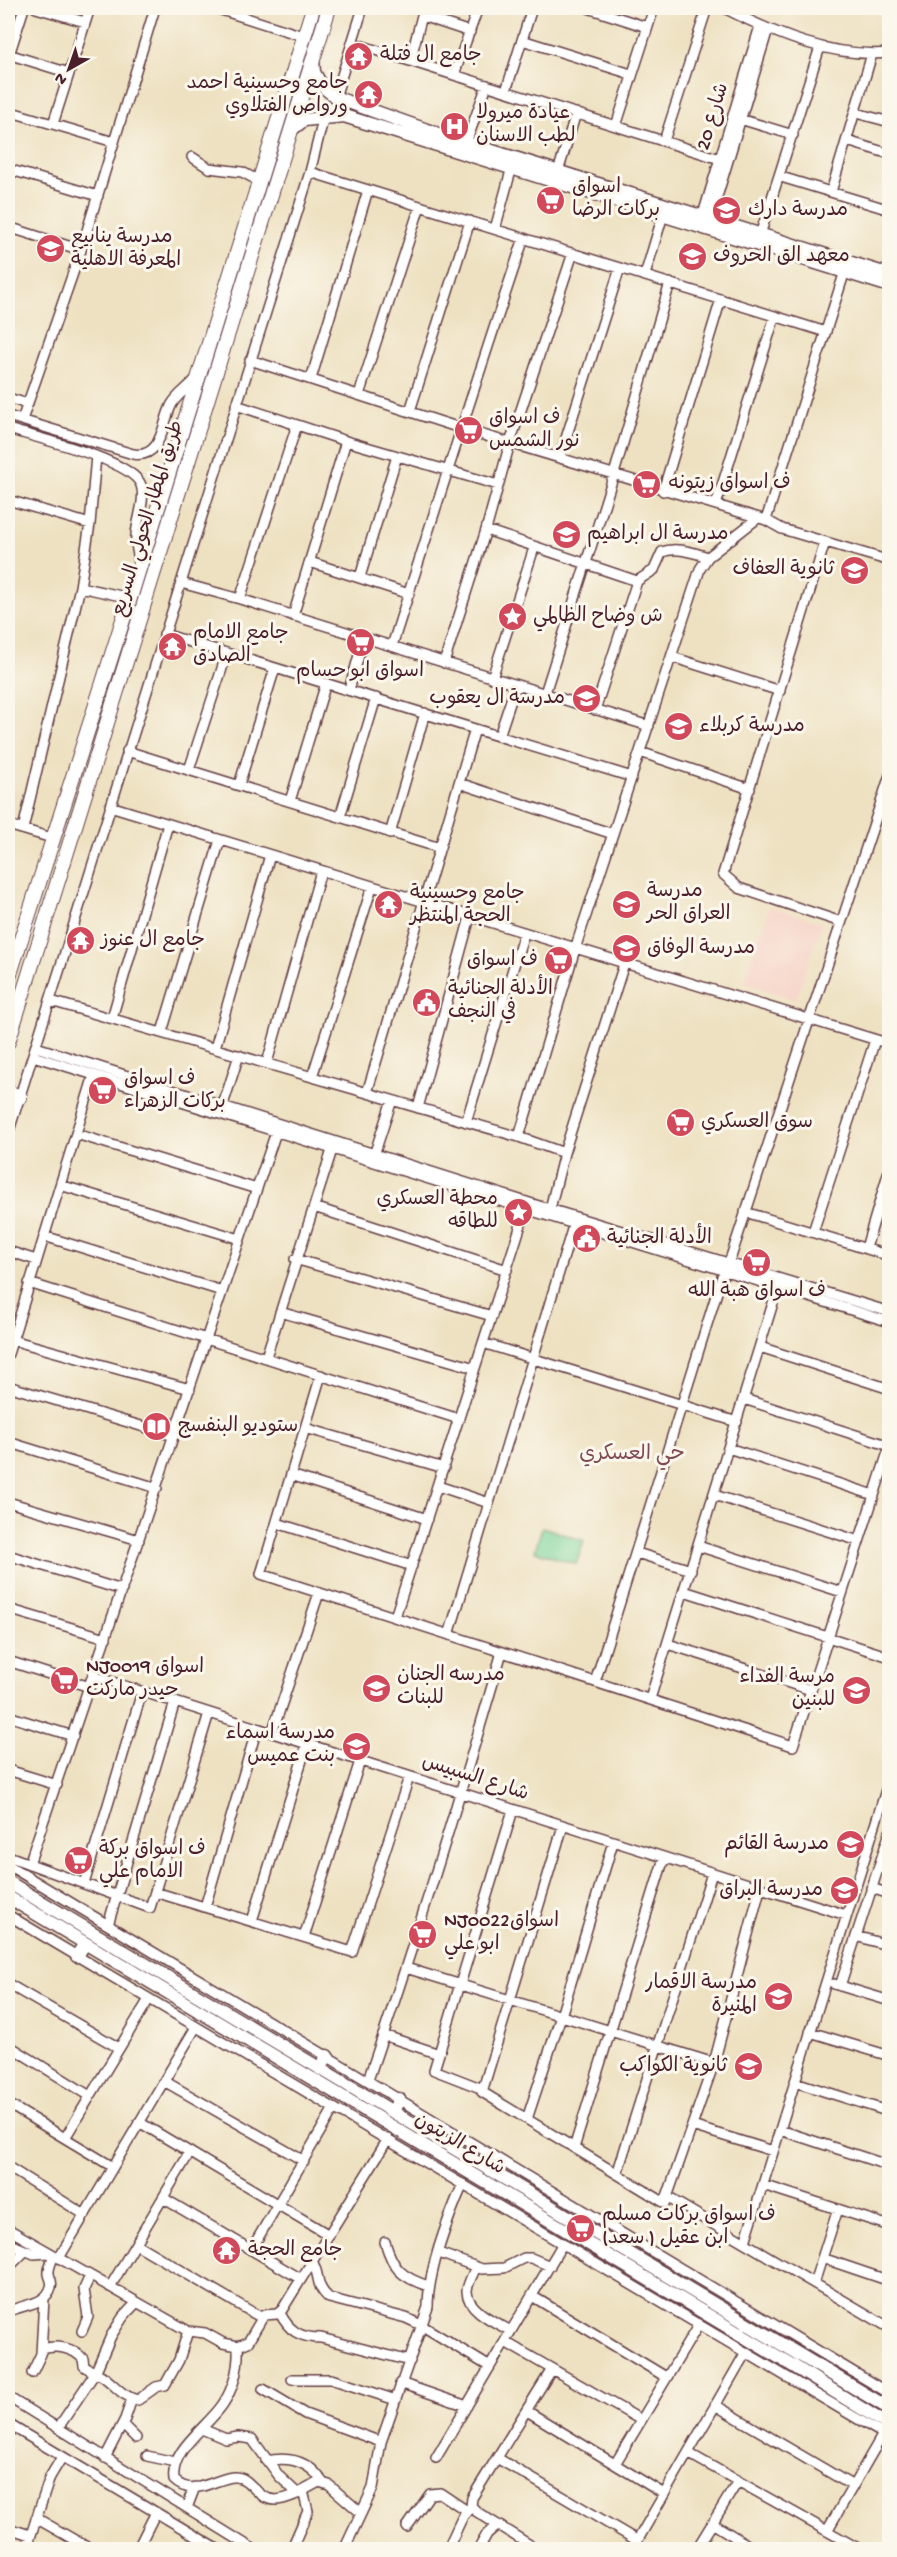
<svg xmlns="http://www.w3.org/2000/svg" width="897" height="2557" font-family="'Gochi Hand','Playpen Sans Arabic',sans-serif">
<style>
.built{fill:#f6d1c5}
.pitch{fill:#7ed59a;stroke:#647a62;stroke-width:1.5}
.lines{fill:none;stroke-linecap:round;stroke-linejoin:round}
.minor-casing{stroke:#633c42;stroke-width:12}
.major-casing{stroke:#633c42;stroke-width:15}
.highway-casing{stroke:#633c42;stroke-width:16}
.minor{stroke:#fff;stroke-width:9}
.major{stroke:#fff;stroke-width:12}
.highway{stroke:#fff;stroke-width:14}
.labels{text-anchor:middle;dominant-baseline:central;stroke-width:6;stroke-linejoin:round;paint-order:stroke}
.poi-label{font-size:20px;fill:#4a1f2b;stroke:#fbf7ec;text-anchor:start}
.street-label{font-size:20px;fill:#4a1f2b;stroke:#fbf7ec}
.neighbourhood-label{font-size:21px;fill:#814b53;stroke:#fbf7ec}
</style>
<rect width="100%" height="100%" fill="#fbf7ec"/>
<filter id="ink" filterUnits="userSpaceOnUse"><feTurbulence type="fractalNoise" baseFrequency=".0167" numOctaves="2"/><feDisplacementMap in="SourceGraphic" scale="12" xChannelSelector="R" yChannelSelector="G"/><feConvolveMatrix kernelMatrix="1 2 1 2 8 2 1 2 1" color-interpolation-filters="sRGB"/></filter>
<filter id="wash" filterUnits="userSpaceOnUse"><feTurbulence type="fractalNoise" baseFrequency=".008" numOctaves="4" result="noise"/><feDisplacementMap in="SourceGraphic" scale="24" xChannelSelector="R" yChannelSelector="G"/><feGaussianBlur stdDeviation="1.35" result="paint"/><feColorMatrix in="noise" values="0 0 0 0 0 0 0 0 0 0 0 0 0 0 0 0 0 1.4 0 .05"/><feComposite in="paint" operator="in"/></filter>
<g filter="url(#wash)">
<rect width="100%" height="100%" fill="#eee1c1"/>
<path class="built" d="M769 906 822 923 796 1000 744 983Z"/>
<path class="pitch" d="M542 1527 584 1541 576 1564 535 1551Z"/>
</g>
<g filter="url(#ink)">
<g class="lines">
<defs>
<path id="minor" d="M36 8 85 22
M215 8 303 36
M588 8 647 27
M724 8C775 34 831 58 890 53
M422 16 470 32
M522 40 631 74
M353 43 720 159
M8 54 69 73
M9 55 24 8
M410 61 424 8
M454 75 478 8
M506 91 532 8
M337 98V91L363 8
M8 111 114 142
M856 113 890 122
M740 119 793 135
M53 124 90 8
M616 126 654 8
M664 141 707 8
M847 141 890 154
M466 143 487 85
M192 157 209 168 242 172 259 181
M8 169 98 196
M310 172 826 332
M558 172 576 113
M781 177 890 210
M831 192 872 54
M702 218 760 26
M710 220 768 29
M8 227 81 250
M495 229 512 167
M760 235 820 47
M8 243 12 228
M645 275 663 215
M250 360 463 429 766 520 782 529 890 561
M311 379 368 190
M359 395 420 206
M8 398 28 404
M236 405 346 441 498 485
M410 411 470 221
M8 416 133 454C163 459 162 422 172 404 178 394 188 388 195 380
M22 420 81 250 155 8
M8 429C34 437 132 460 141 485 146 499 137 520 136 535 135 544 138 553 139 562
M560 457 620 268
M663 491 721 299
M8 500 90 524
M716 505 775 316
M766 520 845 271
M486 530 637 581
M825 542 723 874 739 888 841 922
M310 562 409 594
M360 577 397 456
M181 583 240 599 649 726
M80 587 130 598
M240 599 297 425
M293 616 346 441
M164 634 632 777
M392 646C435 510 478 374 524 238
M672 657 780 691
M444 663 486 530 510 443 573 253
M492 678 534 548
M349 690 364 638
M545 693 614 474 670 283
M595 710 637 581 654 570 662 552C676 546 694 553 708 557
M499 736 516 685
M127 751 440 848
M640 752 750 789
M189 770 227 653
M459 783 613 834
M239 785 275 668
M290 801 326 683
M110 806 890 1044
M340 817 376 698
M8 825 52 838
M23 829 80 587 90 524 96 456
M390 834 425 713
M51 1001 519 1137 564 1153
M112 1018 168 824
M162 1032 220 840
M36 1047 539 1206 890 1312
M215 1048 270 855
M33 1056 890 1322
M267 1063 321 871
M312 1077 372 887
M367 1093 475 729
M223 1105 239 1055
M418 1108 470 917
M466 1122 524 933
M8 1134 310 172 324 116
M76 1134 257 1189
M519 1137 575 949 700 569 708 557 758 518
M375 1152 392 1100
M60 1185 240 1239
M314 1207 507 1270
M550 1209 564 1153 624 964
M745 1212 890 1256
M813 1232 875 1040
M44 1236 222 1291
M866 1248 890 1167
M8 1251 36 1260
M295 1259 492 1316
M729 1263 890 775
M29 1283 459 1419
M280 1312 475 1368
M12 1340 190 1389
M483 1343 737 1422
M760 1347 890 1389
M8 1354 94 1075
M266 1357C288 1288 310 1219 332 1150
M321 1375 261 1574 793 1746 890 1446
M8 1386 174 1436
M744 1399 890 1446
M305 1428 444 1468
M8 1442 157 1488
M728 1448 874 1495
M291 1475 427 1519
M438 1486 489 1503
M714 1495 859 1541
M8 1502 139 1540
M277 1523 412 1566
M698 1546 842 1592
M637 1553 691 1570
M8 1555 122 1590
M684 1591 890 1657
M8 1609 106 1638
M395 1617 526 1209
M449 1635 574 1223
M668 1644 811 1690
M8 1661 90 1687
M93 1676 846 1915
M595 1682 724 1270
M650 1699 778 1287
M8 1716 73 1736
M272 1733 319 1593
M8 1770 57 1785
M563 1826 482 2092 665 2203 714 2063 760 1889
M8 1856 150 1908 209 1713
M29 1864 276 1132
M8 1865 890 2394
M84 1884 142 1692
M871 1888 890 1894
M155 1892 352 1952 409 1777
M205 1907 257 1728
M8 1915 890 2438
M252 1921 307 1744
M108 1925 175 1702
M856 1936 890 1946
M304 1937 360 1761
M406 1968 714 2063
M8 1984 119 2048
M834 1984 890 2001
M840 1986 890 1832
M810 2032 890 2056
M383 2035 439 2054
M8 2045 90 2096
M368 2080C417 1938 460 1796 502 1652
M164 2081 304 2161
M795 2082 890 2112
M483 2089 434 2070 513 1810
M8 2104 113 2167
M527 2119 561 2016 613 1842
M139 2122 329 2235
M692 2126 773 2151
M780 2130 890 2166
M65 2138 149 1999
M574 2148 664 1858
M8 2167 85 2215
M617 2174 712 1873
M763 2185 890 2226
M667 2197 890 2328
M163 2198 301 2279
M8 2229 188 2331 205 2333 223 2343 238 2346 248 2342 264 2315 277 2314 282 2310 388 2139
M385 2242C393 2269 401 2277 428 2286
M745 2242 890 1777
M8 2243 34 2254 49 2253
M136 2244 262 2318
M251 2250 334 2108
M439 2253 482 2269 504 2268 524 2258H531L550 2266
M59 2258 196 2027
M822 2258 890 2281
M312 2261C321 2276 314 2285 329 2298L406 2318 421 2325 490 2367
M476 2267C473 2274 468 2283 467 2290 466 2310 497 2323 511 2331
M8 2268 25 2251
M814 2283 838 2209
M110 2287 190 2152
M532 2296 666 2377
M8 2312C21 2304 46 2306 51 2287 53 2282 50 2279 49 2274 48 2268 52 2261 54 2255
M280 2313C289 2331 300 2338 321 2338L410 2361
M82 2331 88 2317 84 2289 90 2276
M505 2342 641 2420
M238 2346C239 2366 234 2387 223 2404 207 2428 170 2449 174 2480 194 2500 219 2475 236 2477 252 2478 256 2500 276 2500 292 2499 305 2489 319 2482L329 2485 360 2512
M42 2349C56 2345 73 2347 83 2359L84 2366C90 2371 99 2373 105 2378 117 2387 123 2397 138 2400L156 2387 165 2385 179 2360 188 2331
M32 2373 41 2354 44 2298
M292 2379H331L396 2400
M400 2383 467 2406
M263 2389 305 2414 381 2442
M8 2397 255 2550
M715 2405 853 2486
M527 2411 664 2494
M8 2424 219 2550
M123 2425 136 2438
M58 2428 95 2373 111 2336 123 2317 137 2302
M202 2429 226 2439 238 2437 252 2439 279 2476 298 2494
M688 2453 861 2550
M147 2456 175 2462
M105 2458 125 2419 132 2399
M436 2458 563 2243
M497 2458 638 2541
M266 2461C290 2456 310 2461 323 2483
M615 2464 699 2324
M187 2508 195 2487
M36 2518 92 2550
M712 2523 756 2550
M407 2527 430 2494 440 2493 467 2511
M8 2528 30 2535
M827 2531 883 2434
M26 2550 50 2477 62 2457
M137 2550 156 2512
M291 2550 308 2511 303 2491
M344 2550 373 2488 381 2442 428 2307C428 2271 448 2218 463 2184
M447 2550 463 2516 470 2508
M478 2550 487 2534 497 2525
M538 2550 477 2512 471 2506 472 2498 552 2369
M632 2550 746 2352
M696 2550 738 2481"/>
<path id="major" d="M313 59 314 72 321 85 337 98 441 135 890 275
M291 130 304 120 344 116 890 286
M8 1882 890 2409
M8 1897 795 2367 890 2426
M77 1956 85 1943
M320 2069 327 2056
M393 2112 399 2099"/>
<path id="highway" d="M8 980 130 598 313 8
M8 1042 329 8
M8 1092 20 1097"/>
</defs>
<use href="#minor" class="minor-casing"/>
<use href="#major" class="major-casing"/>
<use href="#highway" class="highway-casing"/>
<use href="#minor" class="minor"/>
<use href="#major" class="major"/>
<use href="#highway" class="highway"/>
</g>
</g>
<defs>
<symbol id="temple-disc" viewBox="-11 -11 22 22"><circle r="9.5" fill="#d1495b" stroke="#fbf7ec"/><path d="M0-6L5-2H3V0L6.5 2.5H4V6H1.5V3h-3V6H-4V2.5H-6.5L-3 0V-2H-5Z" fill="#fff"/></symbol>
<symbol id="hospital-disc" viewBox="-11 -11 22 22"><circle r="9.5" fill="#d1495b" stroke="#fbf7ec"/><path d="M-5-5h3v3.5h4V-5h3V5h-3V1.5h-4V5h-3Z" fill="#fff"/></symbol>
<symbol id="supermarket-disc" viewBox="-11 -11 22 22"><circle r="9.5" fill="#d1495b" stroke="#fbf7ec"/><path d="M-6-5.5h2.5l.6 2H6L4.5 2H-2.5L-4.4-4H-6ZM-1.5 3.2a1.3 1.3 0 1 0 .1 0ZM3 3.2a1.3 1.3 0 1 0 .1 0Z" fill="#fff"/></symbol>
<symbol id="school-disc" viewBox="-11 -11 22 22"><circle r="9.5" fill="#d1495b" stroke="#fbf7ec"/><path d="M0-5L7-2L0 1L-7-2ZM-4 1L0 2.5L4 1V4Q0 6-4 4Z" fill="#fff"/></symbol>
<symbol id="sight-disc" viewBox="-11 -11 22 22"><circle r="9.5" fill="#d1495b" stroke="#fbf7ec"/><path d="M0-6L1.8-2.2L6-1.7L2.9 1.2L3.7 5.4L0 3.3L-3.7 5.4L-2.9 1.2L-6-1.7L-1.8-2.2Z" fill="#fff"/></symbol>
<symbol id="civic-disc" viewBox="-11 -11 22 22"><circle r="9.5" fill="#d1495b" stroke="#fbf7ec"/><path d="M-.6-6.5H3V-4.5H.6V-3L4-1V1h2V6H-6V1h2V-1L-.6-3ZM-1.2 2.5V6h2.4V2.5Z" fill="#fff"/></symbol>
<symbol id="library-disc" viewBox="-11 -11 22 22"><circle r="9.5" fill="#d1495b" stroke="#fbf7ec"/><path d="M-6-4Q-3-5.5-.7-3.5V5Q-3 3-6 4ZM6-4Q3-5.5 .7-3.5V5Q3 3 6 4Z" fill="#fff"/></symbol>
</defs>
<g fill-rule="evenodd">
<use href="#temple-disc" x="342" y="40" width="33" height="33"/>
<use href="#temple-disc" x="352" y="78" width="33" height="33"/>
<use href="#hospital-disc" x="438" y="110" width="33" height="33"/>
<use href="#supermarket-disc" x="534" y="184" width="33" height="33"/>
<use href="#school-disc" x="710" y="194" width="33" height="33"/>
<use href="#school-disc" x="34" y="232" width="33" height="33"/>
<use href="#school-disc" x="676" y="240" width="33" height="33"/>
<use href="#supermarket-disc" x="452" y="414" width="33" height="33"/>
<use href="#supermarket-disc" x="630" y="468" width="33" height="33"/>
<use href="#school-disc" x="550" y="518" width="33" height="33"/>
<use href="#school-disc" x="838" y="554" width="33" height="33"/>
<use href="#sight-disc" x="496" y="600" width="33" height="33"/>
<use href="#supermarket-disc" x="344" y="626" width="33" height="33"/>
<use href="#temple-disc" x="156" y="630" width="33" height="33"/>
<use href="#school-disc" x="570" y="682" width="33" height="33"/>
<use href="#school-disc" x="662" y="710" width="33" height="33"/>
<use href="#school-disc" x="610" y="888" width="33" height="33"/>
<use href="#temple-disc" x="372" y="888" width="33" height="33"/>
<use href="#temple-disc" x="64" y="924" width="33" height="33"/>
<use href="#school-disc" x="610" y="932" width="33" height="33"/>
<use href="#supermarket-disc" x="542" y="944" width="33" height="33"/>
<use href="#civic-disc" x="410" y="986" width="33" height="33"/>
<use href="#supermarket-disc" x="86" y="1074" width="33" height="33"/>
<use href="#supermarket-disc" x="664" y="1106" width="33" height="33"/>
<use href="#sight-disc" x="502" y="1196" width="33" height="33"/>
<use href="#civic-disc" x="570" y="1222" width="33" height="33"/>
<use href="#supermarket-disc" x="740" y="1246" width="33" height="33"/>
<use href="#library-disc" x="140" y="1410" width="33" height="33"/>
<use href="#supermarket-disc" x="48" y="1664" width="33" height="33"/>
<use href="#school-disc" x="360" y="1672" width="33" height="33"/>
<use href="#school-disc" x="840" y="1674" width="33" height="33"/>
<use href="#school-disc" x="340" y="1730" width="33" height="33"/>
<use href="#school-disc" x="834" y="1828" width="33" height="33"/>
<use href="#supermarket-disc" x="62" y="1844" width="33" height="33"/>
<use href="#school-disc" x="828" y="1874" width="33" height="33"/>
<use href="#supermarket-disc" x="406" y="1918" width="33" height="33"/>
<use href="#school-disc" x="762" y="1980" width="33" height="33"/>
<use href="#school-disc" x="732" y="2050" width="33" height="33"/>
<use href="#supermarket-disc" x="564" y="2212" width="33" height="33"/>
<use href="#temple-disc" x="210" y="2234" width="33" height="33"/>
</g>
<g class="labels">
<g class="poi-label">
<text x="380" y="56">جامع ال فتلة</text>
<text x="348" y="84" text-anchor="end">جامع وحسينية احمد<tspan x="348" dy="23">ورواص الفتلاوي</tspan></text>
<text x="476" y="114">عيادة ميرولا<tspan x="476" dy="23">لطب الاسنان</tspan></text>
<text x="572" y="188">اسواق<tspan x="572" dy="23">بركات الرضا</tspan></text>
<text x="748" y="211">مدرسة دارك</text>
<text x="71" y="238">مدرسة ينابيع<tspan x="71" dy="23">المعرفة الاهلية</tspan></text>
<text x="713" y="257">معهد الق الحروف</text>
<text x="489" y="419">ف اسواق<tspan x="489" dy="23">نور الشمس</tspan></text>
<text x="668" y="484">ف اسواق زيتونه</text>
<text x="587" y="535">مدرسة ال ابراهيم</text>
<text x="834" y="570" text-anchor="end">ثانوية العفاف</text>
<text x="533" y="617">ش وضاح الظالمي</text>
<text x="193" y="634">جامع الامام<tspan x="193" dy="23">الصادق</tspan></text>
<text x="360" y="672" text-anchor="middle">اسواق ابو حسام</text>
<text x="565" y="699" text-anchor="end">مدرسة ال يعقوب</text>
<text x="699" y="727">مدرسة كربلاء</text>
<text x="647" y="892">مدرسة<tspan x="647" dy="23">العراق الحر</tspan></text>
<text x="410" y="894">جامع وحسينية<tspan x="410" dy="23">الحجة المنتظر</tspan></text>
<text x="101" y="941">جامع ال عنوز</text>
<text x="647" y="949">مدرسة الوفاق</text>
<text x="538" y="961" text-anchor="end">ف اسواق</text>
<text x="448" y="990">الأدلة الجنائية<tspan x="448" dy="23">في النجف</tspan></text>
<text x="124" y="1080">ف اسواق<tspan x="124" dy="23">بركات الزهراء</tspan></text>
<text x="701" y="1123">سوق العسكري</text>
<text x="498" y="1200" text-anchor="end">محطة العسكري<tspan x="498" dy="23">للطاقه</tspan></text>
<text x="607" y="1239">الأدلة الجنائية</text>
<text x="757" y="1292" text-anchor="middle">ف اسواق هبة الله</text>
<text x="178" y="1427">ستوديو البنفسج</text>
<text x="86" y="1668">NJ0019 اسواق<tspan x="86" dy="23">حيدر ماركت</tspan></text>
<text x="397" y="1676">مدرسه الجنان<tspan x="397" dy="23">للبنات</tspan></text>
<text x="835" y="1678" text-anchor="end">مرسة الفداء<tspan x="835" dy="23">للبنين</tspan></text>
<text x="335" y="1734" text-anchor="end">مدرسة اسماء<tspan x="335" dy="23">بنت عميس</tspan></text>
<text x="829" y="1845" text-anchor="end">مدرسة القائم</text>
<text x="99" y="1850">ف اسواق بركة<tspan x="99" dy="23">الامام علي</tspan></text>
<text x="823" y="1891" text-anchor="end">مدرسة البراق</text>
<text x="444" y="1922">NJ0022اسواق<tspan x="444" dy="23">ابو علي</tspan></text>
<text x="757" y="1984" text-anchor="end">مدرسة الاقمار<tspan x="757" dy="23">المنيرة</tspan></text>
<text x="727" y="2067" text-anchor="end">ثانوية الكواكب</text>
<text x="602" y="2216">ف اسواق بركات مسلم<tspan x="602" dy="23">ابن عقيل ( سعد)</tspan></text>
<text x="248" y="2251">جامع الحجة</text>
</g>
<g class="street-label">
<text transform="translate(714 117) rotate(-73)">شارع 20</text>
<text transform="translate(149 519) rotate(-73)">طريق المطار الحولي السريع</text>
<text transform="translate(475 1779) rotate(18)">شارع السبيس</text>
<text transform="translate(459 2145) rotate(31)">شارع الزيتون</text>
</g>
<g class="neighbourhood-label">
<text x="632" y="1455">حي العسكري</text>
</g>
</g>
<rect width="897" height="2557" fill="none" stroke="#fbf7ec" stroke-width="30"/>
<g transform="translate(69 69) rotate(220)" stroke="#fbf7ec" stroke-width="4.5" paint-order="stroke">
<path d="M0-4.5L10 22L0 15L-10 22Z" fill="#4a1f2b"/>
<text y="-9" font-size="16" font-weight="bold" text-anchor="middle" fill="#4a1f2b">N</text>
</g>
</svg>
